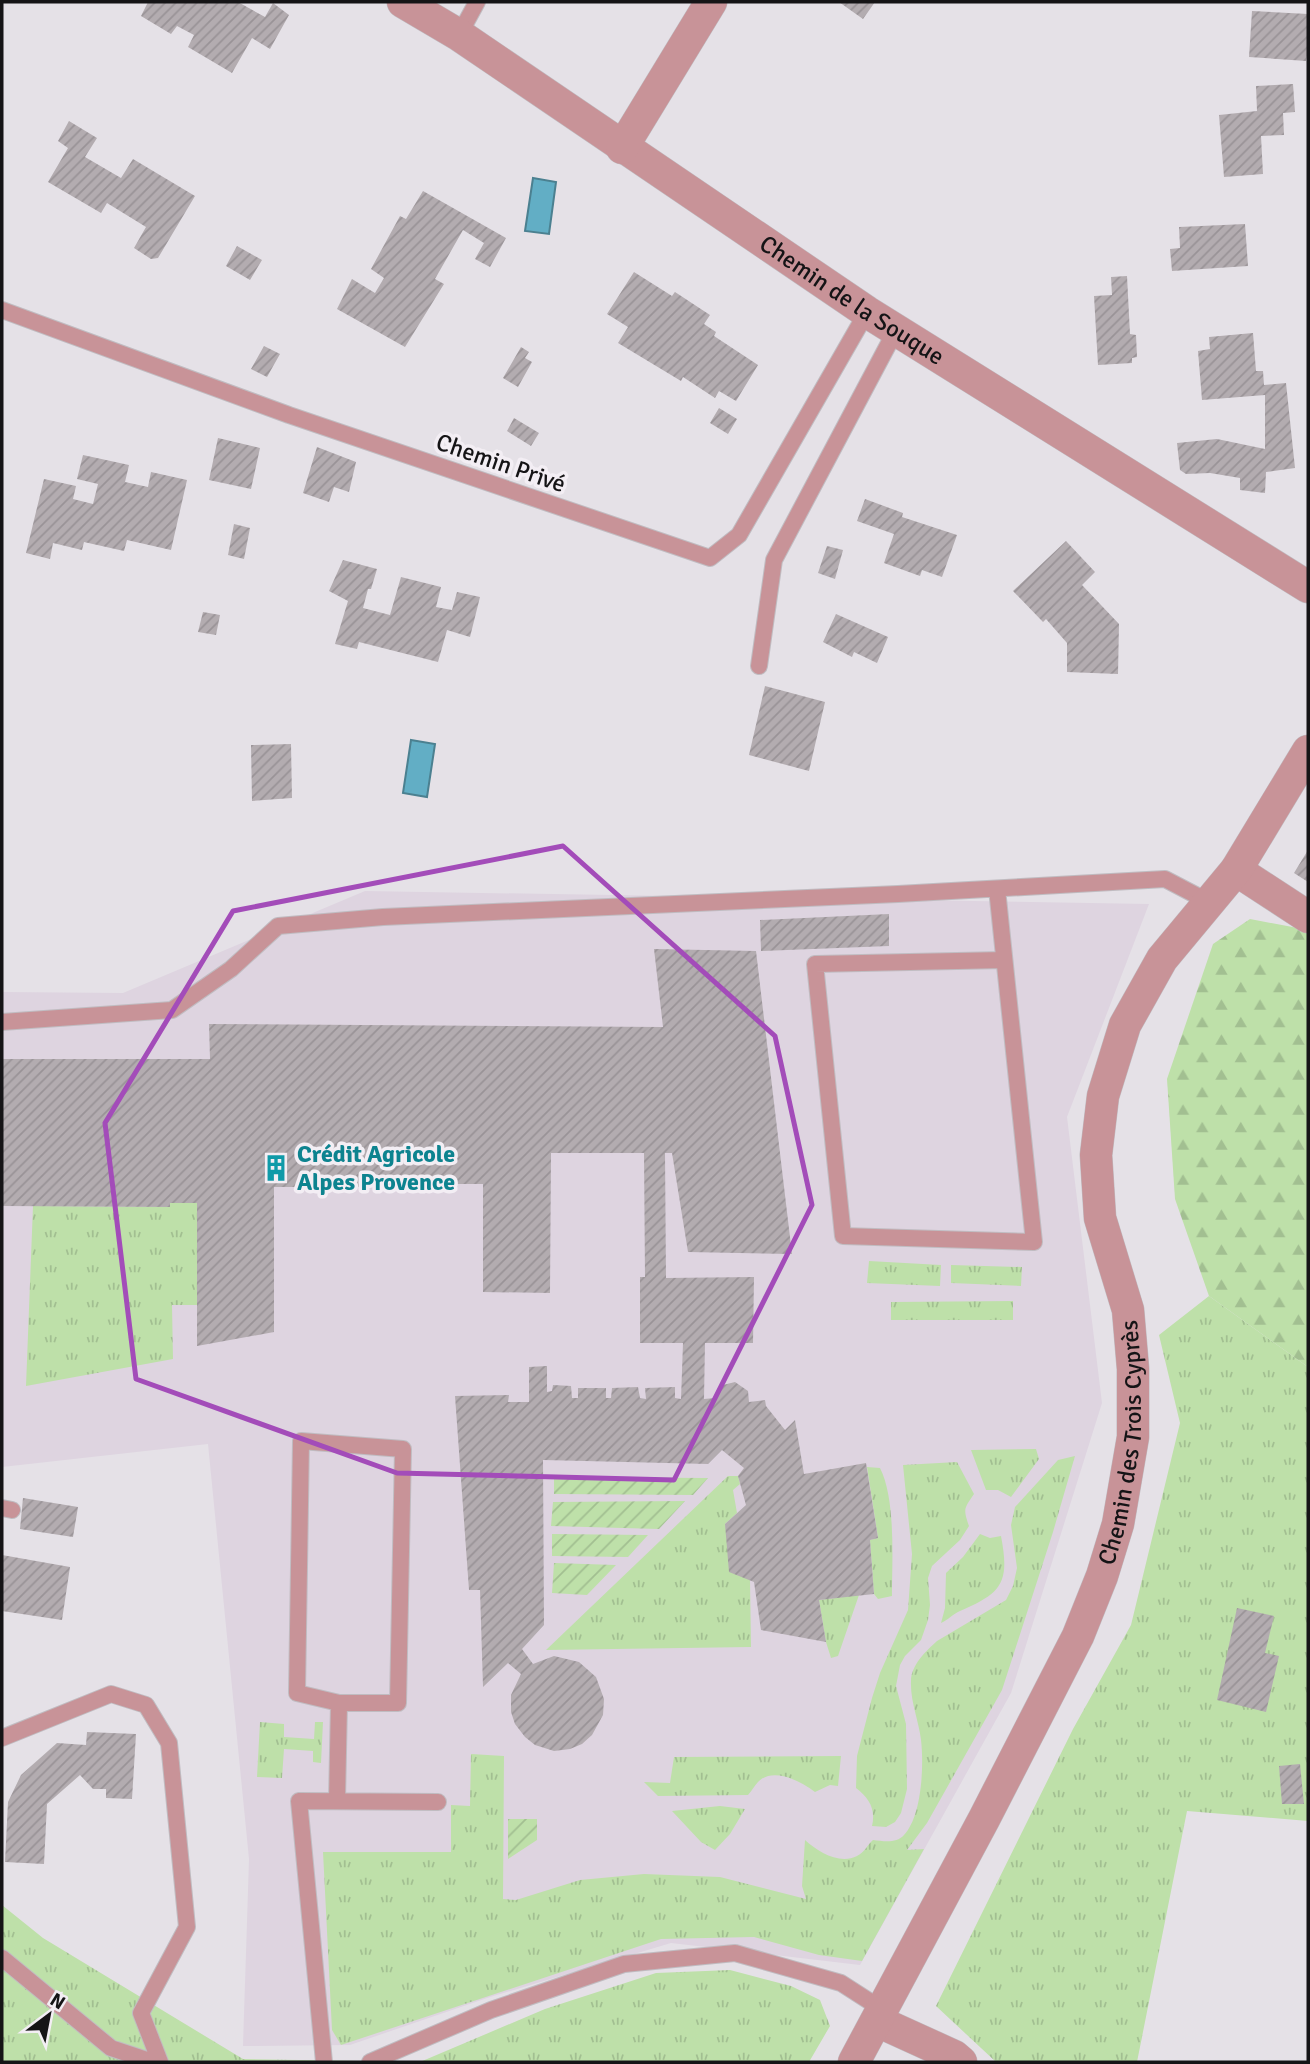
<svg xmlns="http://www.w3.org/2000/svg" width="1310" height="2064" font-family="Signika,sans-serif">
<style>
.built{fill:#ded4e0}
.grass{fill:url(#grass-tufts)}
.forest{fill:url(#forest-firs)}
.garden{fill:url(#garden-furrows)}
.water{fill:#62aec5;stroke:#4b8090;stroke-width:2}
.building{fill:url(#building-hatch)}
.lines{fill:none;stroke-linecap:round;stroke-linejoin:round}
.service-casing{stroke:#c0bcc1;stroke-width:18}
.minor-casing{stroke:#c0bcc1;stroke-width:33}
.service{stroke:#c89398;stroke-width:16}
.minor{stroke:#c89398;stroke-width:32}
.marked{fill:none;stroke:#a34cb9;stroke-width:5;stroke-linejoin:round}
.labels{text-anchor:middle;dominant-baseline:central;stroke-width:7;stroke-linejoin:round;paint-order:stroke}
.street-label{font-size:24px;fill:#151416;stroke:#f3eef4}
.culture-label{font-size:24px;font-weight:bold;fill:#0d838f;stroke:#f3eef4;text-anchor:start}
</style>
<defs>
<pattern id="grass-tufts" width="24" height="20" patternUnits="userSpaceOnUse" patternTransform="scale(1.75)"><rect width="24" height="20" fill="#bee0a9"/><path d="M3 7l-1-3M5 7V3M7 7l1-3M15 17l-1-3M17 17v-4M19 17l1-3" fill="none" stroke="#a2bf91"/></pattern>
<pattern id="forest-firs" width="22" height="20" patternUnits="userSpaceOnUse" patternTransform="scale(1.75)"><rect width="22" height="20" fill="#bee0a9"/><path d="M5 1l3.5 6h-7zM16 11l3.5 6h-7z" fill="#a2bf91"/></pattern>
<pattern id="garden-furrows" width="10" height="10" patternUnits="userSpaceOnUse" patternTransform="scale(1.75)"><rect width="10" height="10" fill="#bee0a9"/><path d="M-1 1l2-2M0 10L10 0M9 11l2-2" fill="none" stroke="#a2bf91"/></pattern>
<pattern id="building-hatch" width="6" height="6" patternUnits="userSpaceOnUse" patternTransform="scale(1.75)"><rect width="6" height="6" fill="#b3acb0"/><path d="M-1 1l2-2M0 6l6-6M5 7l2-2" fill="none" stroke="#999397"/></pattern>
</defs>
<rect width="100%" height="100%" fill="#e5e1e7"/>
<path class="built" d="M365 891 1149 904 1067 1117 1102 1403 1011 1693 860 1965 671 1943 490 1997 350 2045 243 2046 249 1859 208 1444 2 1467V992L123 993Z"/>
<path class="grass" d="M170 1203H197V1305H172L173 1359 26 1386 33 1206 170 1207Z
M869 1261 941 1265 940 1286 867 1283Z
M951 1265 1022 1267 1021 1286 951 1283Z
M1209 1296 1308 1367V1821L1187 1811 1137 2062H996L936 2006 1073 1729 1131 1625 1180 1423 1159 1335Z
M1013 1301V1320H891V1302Z
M1036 1449 1039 1459 1011 1497 998 1490H986L971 1450Z
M1075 1456 1053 1532 1002 1690 927 1823 907 1850 924 1849 862 1961 819 1955 754 1937 661 1939 341 2045 332 2030 323 1852H451V1805L470 1806 471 1754 504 1756 503 1899 516 1900 580 1880 644 1874 720 1877 806 1899 802 1886 805 1840C818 1852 840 1865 857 1856 864 1853 868 1844 873 1840 883 1841 896 1844 904 1835 922 1816 924 1765 921 1740 919 1721 910 1701 911 1681 911 1665 926 1651 937 1641L1006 1600 1013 1586 1017 1568 1011 1525 1015 1507 1058 1460Z
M957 1462 974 1494C964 1509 963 1508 969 1526L960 1540 932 1566 928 1578 930 1605 928 1620 921 1640 905 1656 900 1665 896 1686 906 1724 907 1789 901 1813 895 1822 886 1827 872 1826C876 1809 869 1798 856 1788L857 1756 872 1698 880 1673 908 1610 912 1554 903 1465Z
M867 1467 880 1468C896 1499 892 1561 892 1596L878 1599 874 1594 870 1540 878 1538Z
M728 1476H738L740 1484 733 1490 737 1513 725 1524 750 1580 751 1647 546 1650Z
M980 1534 990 1538 1001 1536C1010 1583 1002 1593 960 1611 953 1614 948 1620 941 1623L945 1608 946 1573 963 1557Z
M859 1595 838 1656 831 1658 826 1642 819 1600Z
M260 1722 284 1724V1737L314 1739 315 1722H323L321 1763 313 1762V1751L284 1749 282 1778 257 1777Z
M841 1756 838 1786 830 1785 815 1792C802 1782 773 1766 758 1782 754 1786 752 1791 748 1795L658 1796 644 1782 670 1783 674 1757Z
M720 1806 745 1809 730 1834 715 1850 701 1842 672 1811Z
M2 1905 43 1938 243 2059 420 2062 545 2009 656 1973 730 1970 791 1986 820 2000 830 2026 809 2062H2Z"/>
<path class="forest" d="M1250 919 1303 929 1308 933V1367L1209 1296 1175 1199 1167 1079 1213 944Z"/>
<path class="garden" d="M554 1477 708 1478 693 1495 554 1494Z
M685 1501 659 1529 551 1526 553 1502Z
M552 1534 648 1535 628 1557 552 1556Z
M554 1563 616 1565 587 1595 552 1593Z
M508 1819H537V1840L508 1859Z"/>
<path class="water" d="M533 178 556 182 549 234 525 231Z
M411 740 435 744 427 797 403 793Z"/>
<path class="building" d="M148 2H238L265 17 273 3 289 15 270 49 252 38 232 73 188 47 194 35 177 26 171 34 141 16Z
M839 2H875L863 19Z
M1252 11 1308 14V50L1306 61 1249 57Z
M1293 84 1295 112 1283 113 1284 135 1261 136 1263 174 1224 177 1219 115 1257 111 1256 86Z
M69 121 97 138 85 157 121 178 133 159 195 196 158 258 151 259 134 248 146 227 107 203 101 213 48 182 68 148 58 141Z
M423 191 506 238 490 267 475 259 484 243 463 230 435 279 444 284 405 347 337 309 352 279 375 293 384 278 371 269 400 216 406 219Z
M1245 224 1248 266 1172 271 1170 249 1180 248 1179 227Z
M237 246 262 260 250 280 226 266Z
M634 272 672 296 675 292 710 315 704 324 716 332 714 336 758 365 736 401 719 391 715 398 683 377 681 381 618 343 628 327 607 314Z
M1127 276 1130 334 1136 335 1137 357 1132 358V363L1098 365 1094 296 1112 295 1111 277Z
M1253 333 1256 371H1263L1264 385 1286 383 1295 468 1266 472 1265 493 1240 490V478L1210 473 1186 474 1180 470 1177 443 1217 439 1265 449V395L1202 400 1198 351 1210 349 1209 337Z
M264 346 280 354 267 377 251 369Z
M521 347 529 352 525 358 532 362 518 387 503 378Z
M719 408 737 419 728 434 710 423Z
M514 418 539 433 531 446 507 431Z
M218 438 260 448 251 489 209 480Z
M317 447 356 462 349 492 334 487 329 502 303 493Z
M83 455 129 465 125 482 148 487 151 472 187 480 171 550 127 540 124 551 84 542 82 550 53 543 50 559 26 553 44 479 76 486 73 499 93 504 98 484 77 479Z
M865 499 903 513 902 517 957 535 942 577 922 570 920 576 884 563 894 534 857 521Z
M234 524 250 528 244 559 228 555Z
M1066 541 1095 572 1082 585 1119 624 1118 674 1067 672V643L1046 619 1043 622 1013 591Z
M827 546 843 550 835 579 818 573Z
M343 560 377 569 371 589H368L363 608 390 615 401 577 441 587 436 607 452 610 457 592 480 597 470 637 447 630 438 662 359 642 357 649 335 644 348 601 329 591Z
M203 612 220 615 216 635 198 632Z
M836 614 888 637 877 663 854 652 852 657 823 642Z
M765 686 825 702 809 771 749 755Z
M291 744 292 798 252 801 251 745Z
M1308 850V882L1294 873Z
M889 914V946L761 951 760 920Z
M654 949 756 951 792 1254 688 1252 672 1153H665L666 1278 754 1277 753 1343H705L704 1399 715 1398 723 1385 735 1382 748 1391 749 1402 765 1400 766 1406 785 1430 795 1420 804 1474 866 1463 878 1538 870 1540 874 1594 819 1600 826 1642 761 1630 754 1582 729 1572 725 1524 746 1505 738 1476 744 1468 722 1450 708 1464 543 1460 544 1625 522 1649 533 1664 554 1656 579 1662 596 1677 604 1699 603 1715 592 1735 582 1744 570 1749 554 1751 535 1745 525 1737 515 1724 511 1712V1695L521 1674 508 1663 483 1687 480 1590H469L455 1396 509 1395 508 1402H529V1367L547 1366V1392L552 1391 553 1385 571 1386 572 1398H578V1388H606V1398H611L612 1388 638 1387 640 1398 646 1399 645 1388 675 1387V1398L681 1399 683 1343H640V1277H645L644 1153H551L550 1293 483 1292V1184H456V1187H274V1332L197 1346V1203H170V1207L2 1206V1059H210L209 1024 663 1027Z
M23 1498 78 1507 73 1537 20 1529Z
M2 1555 70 1567 62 1620 2 1611Z
M1237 1608 1274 1616 1265 1653 1279 1656 1266 1712 1217 1700Z
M87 1732 136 1734 132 1799 106 1798V1789H93L80 1775 47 1804 44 1864 5 1862 8 1802 21 1775 57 1743 86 1745Z
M1300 1764 1304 1804H1282L1279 1766Z"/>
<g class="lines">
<defs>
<path id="service" d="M459 35 477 2
M2 310 289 415 710 558 739 535 867 312
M759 666 774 560 896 330
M997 889 1034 1242 843 1236 815 964 1004 960
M2 1022 172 1010 231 969 278 926 383 917 898 894 1165 879 1209 902
M2 1508 12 1510
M2 1738 111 1694 146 1705 169 1743 187 1927 141 2013 160 2062
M337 1801 339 1703H398L403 1449 301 1441 297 1693 339 1703
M2 1958 111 2048 153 2062
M324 2062 299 1801 438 1802
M370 2062 491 2010 624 1964 735 1953 841 1983 883 2010"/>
<g id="minor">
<path id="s1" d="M403 2 459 35 867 312 1308 587"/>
<path d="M622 148 711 2"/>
<path d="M1236 870 1308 917"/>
<path d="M877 2021 954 2056 961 2062"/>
<path id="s2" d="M854 2062 984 1819 1078 1636 1102 1576 1118 1524 1133 1437V1369L1128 1310 1100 1218 1096 1155 1103 1096 1125 1025 1162 959 1236 870 1308 751"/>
</g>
</defs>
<use href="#service" class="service-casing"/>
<use href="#minor" class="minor-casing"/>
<use href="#service" class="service"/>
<use href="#minor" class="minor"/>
</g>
<path class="marked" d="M563 846 775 1036 812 1205 674 1480 397 1473 136 1379 105 1123 233 911Z"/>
<defs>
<symbol id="building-bare" viewBox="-9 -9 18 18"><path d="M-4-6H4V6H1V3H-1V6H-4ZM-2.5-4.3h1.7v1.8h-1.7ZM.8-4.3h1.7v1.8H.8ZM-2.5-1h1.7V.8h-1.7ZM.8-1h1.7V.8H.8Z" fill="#0f9aa8" stroke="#f3eef4" stroke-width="2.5" paint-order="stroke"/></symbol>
</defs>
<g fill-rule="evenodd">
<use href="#building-bare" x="257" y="1149" width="38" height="38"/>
</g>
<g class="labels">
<g class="street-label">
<text stroke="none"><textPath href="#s1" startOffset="539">Chemin de la Souque</textPath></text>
<text transform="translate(501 463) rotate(19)">Chemin Privé</text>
<text stroke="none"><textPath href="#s2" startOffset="682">Chemin des Trois Cyprès</textPath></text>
</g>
<g class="culture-label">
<text x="297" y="1154">Crédit Agricole<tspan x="297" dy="28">Alpes Provence</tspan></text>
</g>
</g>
<rect width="1310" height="2064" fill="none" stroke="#151416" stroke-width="7"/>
<g transform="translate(49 2015) rotate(32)" stroke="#f3eef4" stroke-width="5" paint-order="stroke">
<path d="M0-5L12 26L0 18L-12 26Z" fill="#151416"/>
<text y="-10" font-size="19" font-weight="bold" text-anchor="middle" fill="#151416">N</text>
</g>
</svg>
